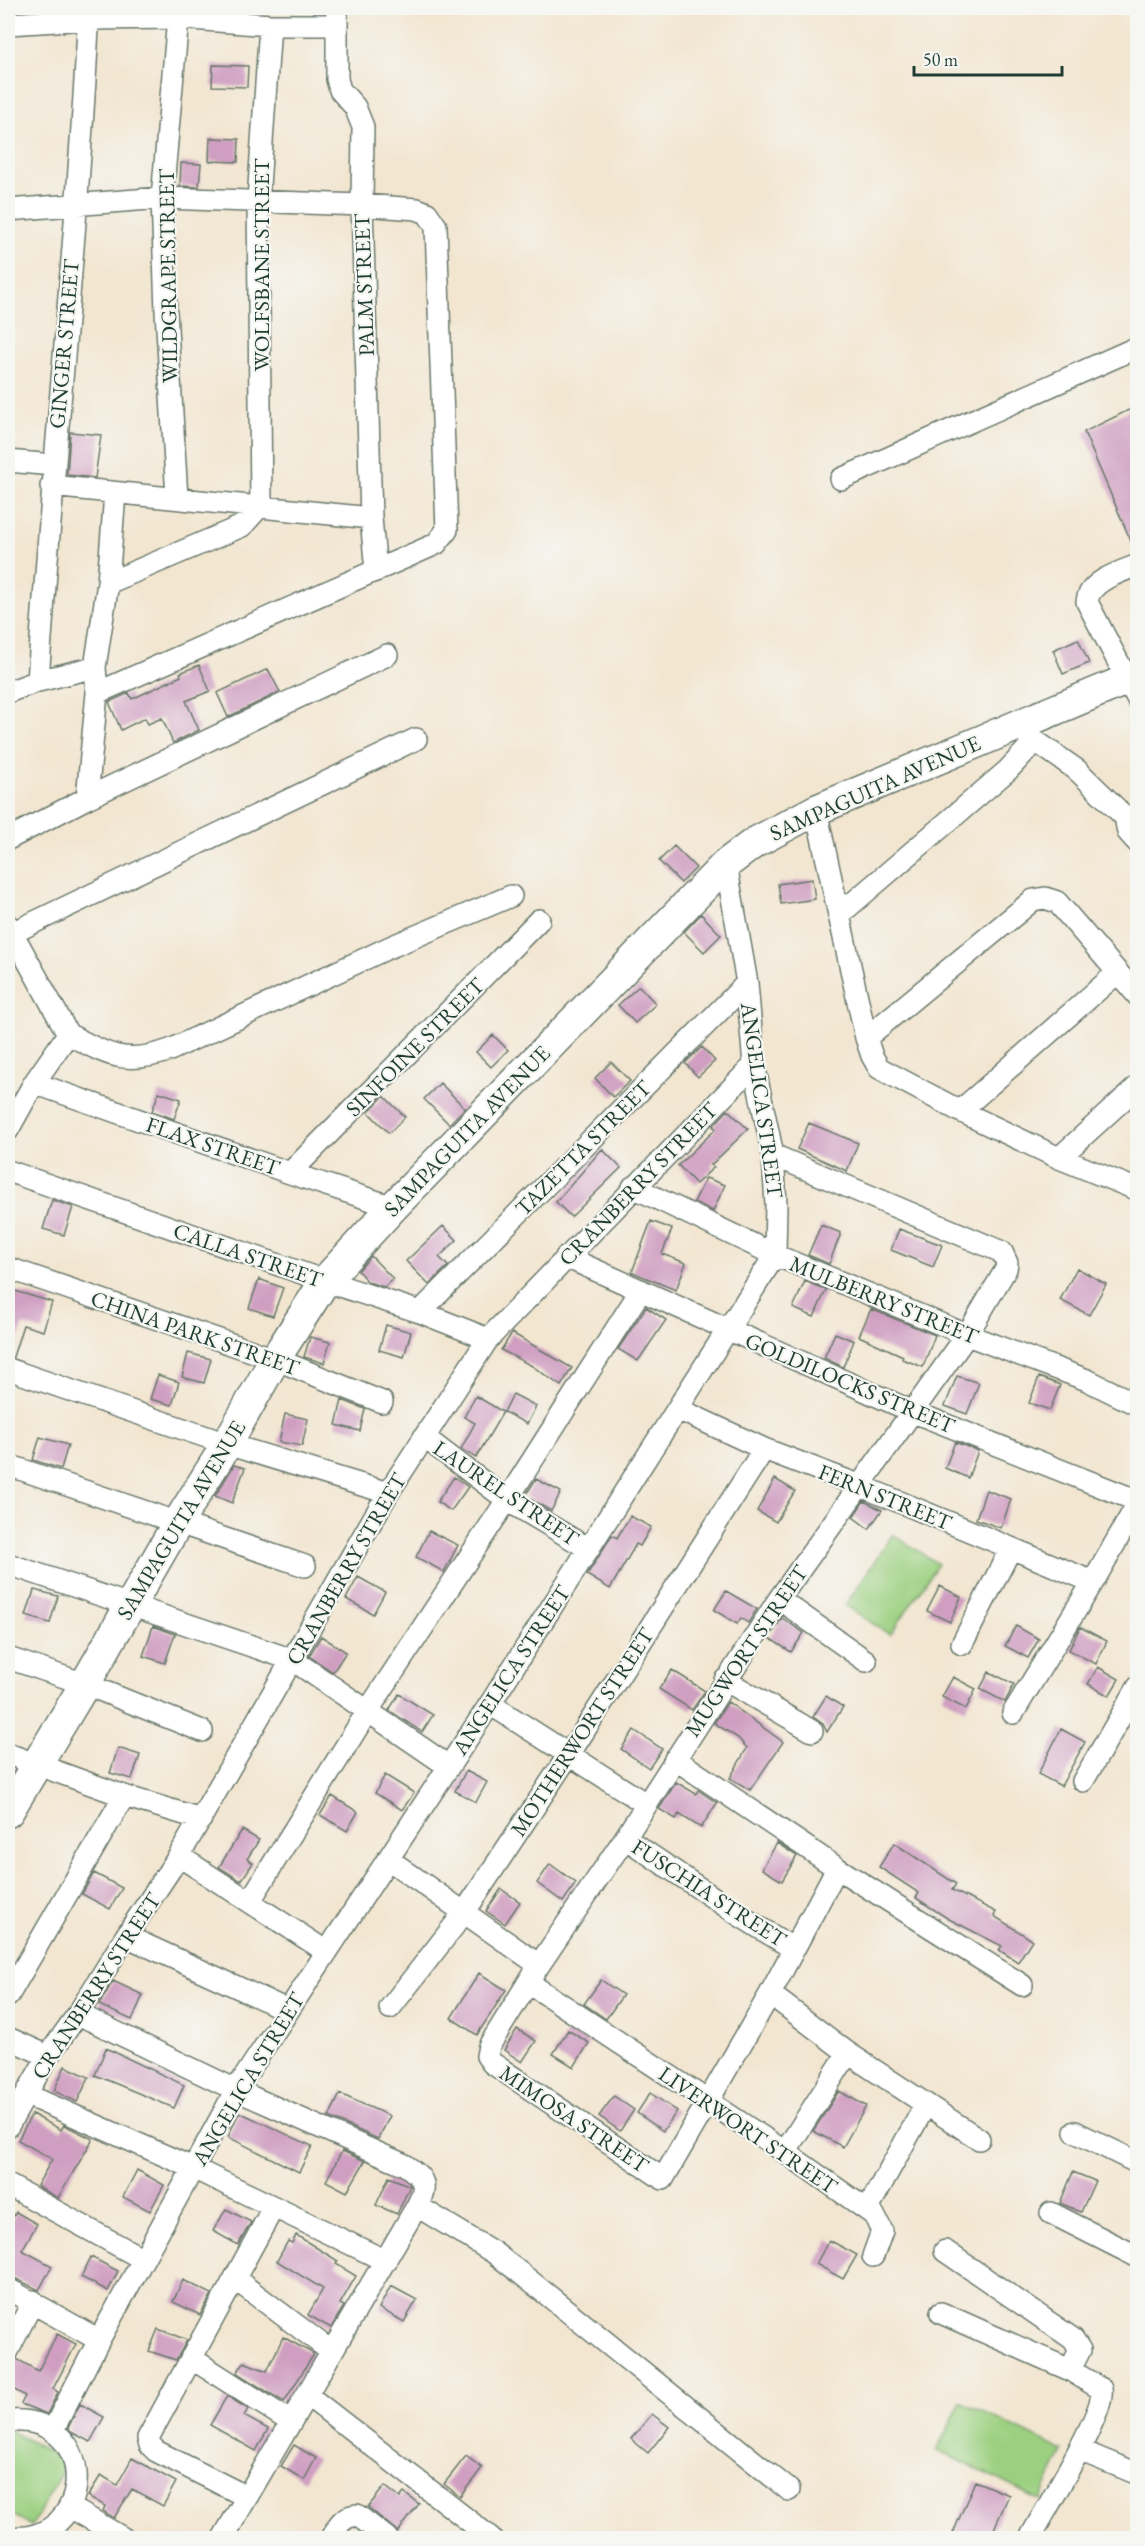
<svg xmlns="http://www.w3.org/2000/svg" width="1145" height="2546" font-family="'EB Garamond',serif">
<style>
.green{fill:#9cd081;stroke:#5e865a;stroke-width:1.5}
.building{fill:#cf9ec1}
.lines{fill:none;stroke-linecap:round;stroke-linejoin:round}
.minor-casing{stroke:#69786b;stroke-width:24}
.secondary-casing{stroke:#69786b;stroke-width:33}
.minor{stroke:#fff;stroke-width:21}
.secondary{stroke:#fff;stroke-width:30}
.labels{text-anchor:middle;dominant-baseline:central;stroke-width:4.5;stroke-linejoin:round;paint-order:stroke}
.street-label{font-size:22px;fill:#1f3d34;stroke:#f6f6f2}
</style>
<rect width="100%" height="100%" fill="#f6f6f2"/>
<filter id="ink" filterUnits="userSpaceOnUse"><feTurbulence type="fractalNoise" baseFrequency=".0167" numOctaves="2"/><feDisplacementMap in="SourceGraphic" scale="12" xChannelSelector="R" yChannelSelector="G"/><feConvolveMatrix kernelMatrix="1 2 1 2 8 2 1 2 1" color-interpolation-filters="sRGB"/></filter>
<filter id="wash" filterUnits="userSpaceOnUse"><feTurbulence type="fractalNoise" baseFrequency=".008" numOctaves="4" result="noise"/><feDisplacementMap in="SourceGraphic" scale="24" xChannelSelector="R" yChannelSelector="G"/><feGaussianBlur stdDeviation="1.35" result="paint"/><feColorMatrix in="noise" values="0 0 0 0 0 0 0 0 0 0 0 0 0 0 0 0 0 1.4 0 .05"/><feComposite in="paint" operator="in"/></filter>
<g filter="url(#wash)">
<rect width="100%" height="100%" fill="#f2e6d1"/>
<path class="green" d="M893 1534 938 1564 890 1635 845 1605Z
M961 2401 1063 2451 1040 2500 937 2450Z
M8 2429 67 2462 32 2526 8 2512Z"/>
<g id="blocks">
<path class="building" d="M213 65 248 66 247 87 212 86Z
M210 138 239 139 238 162 209 161Z
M181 163 201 164 199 187 180 186Z
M1137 406V553H1136L1084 432Z
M70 432 101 435 95 478 67 475Z
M1078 639 1089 663 1063 674 1053 650Z
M199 665 210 691 186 701 199 730 173 743 162 718 148 724 145 718 121 730 109 702 129 693 132 699 181 676 180 673Z
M268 669 280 692 228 717 217 693Z
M674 846 696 868 681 883 659 861Z
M812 879 815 899 781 904 778 884Z
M701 914 721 935 704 952 684 932Z
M639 986 656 1004 635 1023 618 1005Z
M493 1035 508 1050 491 1067 476 1052Z
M702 1047 715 1061 698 1077 685 1063Z
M611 1062 630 1081 613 1097 595 1078Z
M440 1083 465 1108 449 1124 424 1099Z
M159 1092 181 1099 174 1119 152 1111Z
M384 1096 405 1117 389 1133 368 1112Z
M728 1110 748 1129 711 1165 714 1167 696 1184 678 1165 716 1129 713 1126Z
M809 1123 858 1143 847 1171 797 1149Z
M602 1149 621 1168 571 1217 556 1202Z
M706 1178 725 1185 713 1211 694 1202Z
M52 1200 73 1207 64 1235 43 1229Z
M651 1221 672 1229 662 1254 686 1263 676 1290 632 1272Z
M821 1225 841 1233 829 1264 808 1255Z
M443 1226 457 1240 439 1257 448 1266 429 1285 406 1261Z
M899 1229 942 1245 933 1267 891 1250Z
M371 1256 393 1279 384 1287 368 1282 358 1271Z
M1077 1268 1106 1284 1089 1315 1060 1300Z
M259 1279 283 1288 273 1316 249 1308Z
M805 1281 826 1290 814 1317 793 1308Z
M15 1291 52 1302 43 1331 23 1325 13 1357H8V1314Z
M646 1307 666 1320 638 1361 618 1349Z
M871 1309 935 1335 923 1367 902 1359 903 1356 859 1336Z
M386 1325 411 1332 404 1357 379 1350Z
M512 1333 572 1368 561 1386 532 1366 501 1350Z
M835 1333 854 1341 843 1367 824 1358Z
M310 1337 330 1342 324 1363 304 1357Z
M188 1353 211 1359 204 1383 182 1377Z
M158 1375 179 1382 172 1405 150 1399Z
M957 1376 979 1383 967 1414 945 1406Z
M1039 1377 1060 1385 1050 1410 1029 1403Z
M513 1394 536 1406 527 1424 504 1412Z
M476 1396 503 1412 476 1458 461 1449 475 1423 464 1417Z
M342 1400 365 1409 360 1431 336 1425Z
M285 1414 308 1419 302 1446 279 1442Z
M40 1437 68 1445 61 1469 33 1460Z
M955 1442 978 1451 968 1478 945 1468Z
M234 1465 245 1468 232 1503 215 1496Z
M454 1477 468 1487 451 1511 437 1502Z
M536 1479 561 1492 551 1511 525 1496Z
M775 1479 795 1491 776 1522 757 1511Z
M986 1490 1011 1499 1001 1528 976 1519Z
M864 1501 882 1510 869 1529 853 1517Z
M630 1516 651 1527 640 1546 636 1544 610 1589 587 1575 612 1535 617 1538Z
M429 1531 458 1545 444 1572 416 1557Z
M358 1577 385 1592 373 1614 346 1599Z
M940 1586 961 1597 950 1622 927 1611Z
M34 1590 58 1596 50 1623 26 1616Z
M726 1591 757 1609 748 1623 741 1618 737 1624 714 1610Z
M782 1618 804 1633 791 1652 769 1638Z
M153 1626 175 1634 165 1663 143 1656Z
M1016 1626 1039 1639 1028 1658 1005 1646Z
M1080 1627 1107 1641 1096 1664 1069 1650Z
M321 1636 346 1652 333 1672 309 1656Z
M1098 1667 1119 1679 1109 1696 1088 1684Z
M672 1670 705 1691 692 1710 659 1689Z
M989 1672 1014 1684 1005 1702 980 1689Z
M953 1677 976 1689 966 1709 942 1697Z
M399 1694 433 1715 422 1732 389 1710Z
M826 1696 843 1707 827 1732 823 1724 813 1717Z
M728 1702 783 1742 750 1790 730 1778 747 1748 738 1738 714 1723Z
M1061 1729 1085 1742 1061 1786 1038 1774Z
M634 1730 662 1749 649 1768 621 1749Z
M118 1748 140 1755 132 1779 110 1773Z
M466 1771 487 1782 476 1802 455 1791Z
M385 1775 414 1793 402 1810 375 1793Z
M676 1782 696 1794 698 1790 717 1803 701 1828 679 1814 676 1819 659 1809Z
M332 1796 358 1812 347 1831 320 1815Z
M242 1830 259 1840 247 1859 253 1863 241 1881 219 1867Z
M777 1843 797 1856 782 1881 762 1869Z
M894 1843 956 1884 952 1890 996 1912 994 1916 1032 1940 1018 1962 999 1950 1002 1946 947 1918 916 1898 919 1893 879 1867Z
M550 1864 576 1883 563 1902 537 1883Z
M94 1873 122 1888 110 1909 82 1894Z
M501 1889 520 1902 505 1924 486 1911Z
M479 1973 506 1990 477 2035 451 2018Z
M601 1980 623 1995 606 2019 584 2004Z
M113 1981 143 1995 132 2020 99 2005Z
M517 2029 536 2041 522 2062 504 2050Z
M568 2030 589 2043 574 2067 553 2054Z
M106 2048 184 2085 174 2108 95 2075Z
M65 2066 89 2077 77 2102 54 2091Z
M839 2091 866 2106 843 2147 813 2131Z
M650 2093 677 2111 663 2131 637 2113Z
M340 2094 390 2116 378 2139 329 2117Z
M614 2096 634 2110 620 2131 599 2116Z
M239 2112 312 2146 299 2172 228 2137Z
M32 2114 61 2130 64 2125 93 2139 58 2198 37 2186 52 2159 18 2140Z
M342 2151 365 2161 347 2192 326 2181Z
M137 2170 164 2185 150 2211 123 2197Z
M1073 2172 1095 2181 1081 2212 1060 2203Z
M389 2177 410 2186 397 2214 376 2205Z
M226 2209 251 2222 238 2245 213 2231Z
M16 2212 37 2224 22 2250 52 2266 39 2290 8 2275V2227Z
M296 2235 338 2261 336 2264 356 2276 340 2304 344 2306 331 2328 308 2315 323 2289 277 2261 288 2241 292 2243Z
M829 2240 857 2255 843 2279 816 2264Z
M91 2257 118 2271 108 2291 81 2277Z
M183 2280 212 2294 200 2315 173 2302Z
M391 2286 417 2300 404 2322 379 2308Z
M158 2329 187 2340 176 2360 149 2351Z
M57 2334 76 2344 53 2389 58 2392 47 2414 21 2404 25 2396 8 2386V2364L17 2359 38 2371Z
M283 2337 314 2354 284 2402 237 2373 244 2362 267 2371Z
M227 2396 248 2409 244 2416 268 2429 256 2451 210 2425Z
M80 2404 104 2417 90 2442 73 2433 68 2428Z
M652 2414 669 2427 648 2453 631 2439Z
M294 2445 316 2458 304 2480 281 2466Z
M466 2456 482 2468 460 2497 444 2484Z
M132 2458 176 2482 163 2506 132 2489 114 2518 103 2511 105 2506 88 2496 101 2475 117 2485Z
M975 2481 1009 2495 990 2538H951Z
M385 2486 400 2498 404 2493 419 2504 398 2532 368 2507Z"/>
</g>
</g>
<g filter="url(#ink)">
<use href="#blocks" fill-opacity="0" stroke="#69786b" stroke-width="1.5"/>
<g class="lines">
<defs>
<path id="minor" d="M337 8V79L340 90 355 107 363 127 362 205 371 518 376 571
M8 24 89 19 178 18 270 25H337
M8 210 162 198 362 205 417 209 427 213 436 226 447 530 436 544 97 693
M8 461 53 465
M841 479 1138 347
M51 486 371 518
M177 498 166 311 162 198 178 18
M1138 565C1120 572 1089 581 1087 602L1138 700
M108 583 242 526 261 505 258 201 270 25
M38 681C53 457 78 232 89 8
M8 692 38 681 95 667
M1024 733 1077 770 1125 817 1128 832 1138 843
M87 798 97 693 95 667 108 583 115 493
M816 810 866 1038 872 1056 879 1068 960 1111 1059 1158 1138 1190
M8 839 87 798 387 655
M840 914 1008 770 1035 741
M8 925 68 1034 34 1083 8 1130
M12 933 416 739
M68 1034C108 1055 125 1066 170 1050L388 948 511 896
M866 1038 1033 900 1045 898 1057 902 1138 996
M34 1083 290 1173 393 1207
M960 1111 1117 973
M773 1155 1002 1252 1007 1263 1006 1269 967 1335 779 1599 625 1838 539 1965 489 2046 487 2056 492 2063 663 2179 770 1994 837 1868
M1059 1158 1138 1086
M8 1171 325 1281 420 1312 488 1339
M290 1173 539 920
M633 1187 775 1255 967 1335 1087 1380 1138 1405
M566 1257 911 1411 1138 1501
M8 1268 275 1359 382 1402
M420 1312 747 983
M8 1369 227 1444 388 1493
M678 1409 764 1449 861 1486 1093 1582
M424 1437 507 1500 589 1549
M8 1465 305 1566
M8 1564 293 1660 448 1766
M779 1599 866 1661
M962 1644 1011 1548
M8 1658 85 1684 202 1731
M725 1680 812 1731
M490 1704 646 1804
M1013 1713 1093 1582 1138 1503
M8 1754 124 1796 201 1819
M675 1759 837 1868 1022 1985
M1083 1781 1138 1687
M625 1838 739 1915 794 1949
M179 1856 327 1952
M388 1859 539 1965
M250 1901 367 1712 507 1500 641 1290
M126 1936 287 2010
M529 1983 785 2152 867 2210 926 2104
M770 1994 848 2053 979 2139
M8 1996 124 1796
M390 2008 464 1913 570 1753 764 1449
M78 2014 236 2090 405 2165C425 2179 428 2184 417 2206L223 2538
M8 2038 48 2056
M27 2095 193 2168 386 2261
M8 2126 48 2056 78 2014 126 1936 179 1856 388 1493 488 1339 754 1065
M1075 2132 1138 2163
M785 2152 848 2053
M8 2185 143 2259
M417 2206 493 2252 519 2272 789 2490
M867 2210 874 2215 882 2231 873 2256
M1051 2213 1138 2257
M945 2251 1073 2339 1080 2350 1070 2370
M235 2279 332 2352
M8 2289 99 2340
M941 2313 1070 2370 1101 2389C1107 2409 1043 2514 1030 2538
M8 2351 33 2301
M191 2358 291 2422
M307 2395 491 2538
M8 2421C102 2413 96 2546 8 2537
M53 2430 99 2340 236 2090 490 1704 775 1255 776 1205 773 1155 754 1065 747 983 726 864
M1079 2450 1138 2474
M247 2497 156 2451 150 2445 148 2438 273 2208
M70 2507 123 2538
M331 2538C337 2527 342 2516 357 2515L387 2538"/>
<path id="secondary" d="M8 1812 85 1684 177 1524 227 1444 275 1359 325 1281 393 1207 726 864 754 843 816 810 1138 675"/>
</defs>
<use href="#minor" class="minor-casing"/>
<use href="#secondary" class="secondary-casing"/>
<use href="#minor" class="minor"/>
<use href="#secondary" class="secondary"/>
</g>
</g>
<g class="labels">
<g class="street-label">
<text transform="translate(261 265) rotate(-90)">WOLFSBANE STREET</text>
<text transform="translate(168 276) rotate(-91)">WILDGRAPE STREET</text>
<text transform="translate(364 285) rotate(-92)">PALM STREET</text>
<text transform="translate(64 344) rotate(-85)">GINGER STREET</text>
<text transform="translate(875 788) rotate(-24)">SAMPAGUITA AVENUE</text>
<text transform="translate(415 1047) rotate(-45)">SINFOINE STREET</text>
<text transform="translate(762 1100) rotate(82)">ANGELICA STREET</text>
<text transform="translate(467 1131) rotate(-46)">SAMPAGUITA AVENUE</text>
<text transform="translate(213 1146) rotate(19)">FLAX STREET</text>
<text transform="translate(583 1148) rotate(-45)">TAZETTA STREET</text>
<text transform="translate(638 1184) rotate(-46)">CRANBERRY STREET</text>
<text transform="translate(248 1255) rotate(19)">CALLA STREET</text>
<text transform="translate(884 1300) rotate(22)">MULBERRY STREET</text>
<text transform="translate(195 1333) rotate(19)">CHINA PARK STREET</text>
<text transform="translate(850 1383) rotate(23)">GOLDILOCKS STREET</text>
<text transform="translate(506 1493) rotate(34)">LAUREL STREET</text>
<text transform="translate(885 1497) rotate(22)">FERN STREET</text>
<text transform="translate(181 1520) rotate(-59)">SAMPAGUITA AVENUE</text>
<text transform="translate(346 1569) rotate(-60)">CRANBERRY STREET</text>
<text transform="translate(746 1651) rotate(-56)">MUGWORT STREET</text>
<text transform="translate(511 1670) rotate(-57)">ANGELICA STREET</text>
<text transform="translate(582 1732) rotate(-57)">MOTHERWORT STREET</text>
<text transform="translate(709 1893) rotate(33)">FUSCHIA STREET</text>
<text transform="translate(96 1986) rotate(-57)">CRANBERRY STREET</text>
<text transform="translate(248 2079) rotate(-59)">ANGELICA STREET</text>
<text transform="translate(574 2119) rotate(34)">MIMOSA STREET</text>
<text transform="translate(748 2130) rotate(34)">LIVERWORT STREET</text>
</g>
</g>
<rect width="1145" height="2546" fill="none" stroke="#f6f6f2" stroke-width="30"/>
<path d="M914 66v9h148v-9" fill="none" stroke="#1f3d34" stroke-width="3"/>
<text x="923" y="66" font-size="18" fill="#1f3d34" stroke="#f6f6f2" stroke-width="4.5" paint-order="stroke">50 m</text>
</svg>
